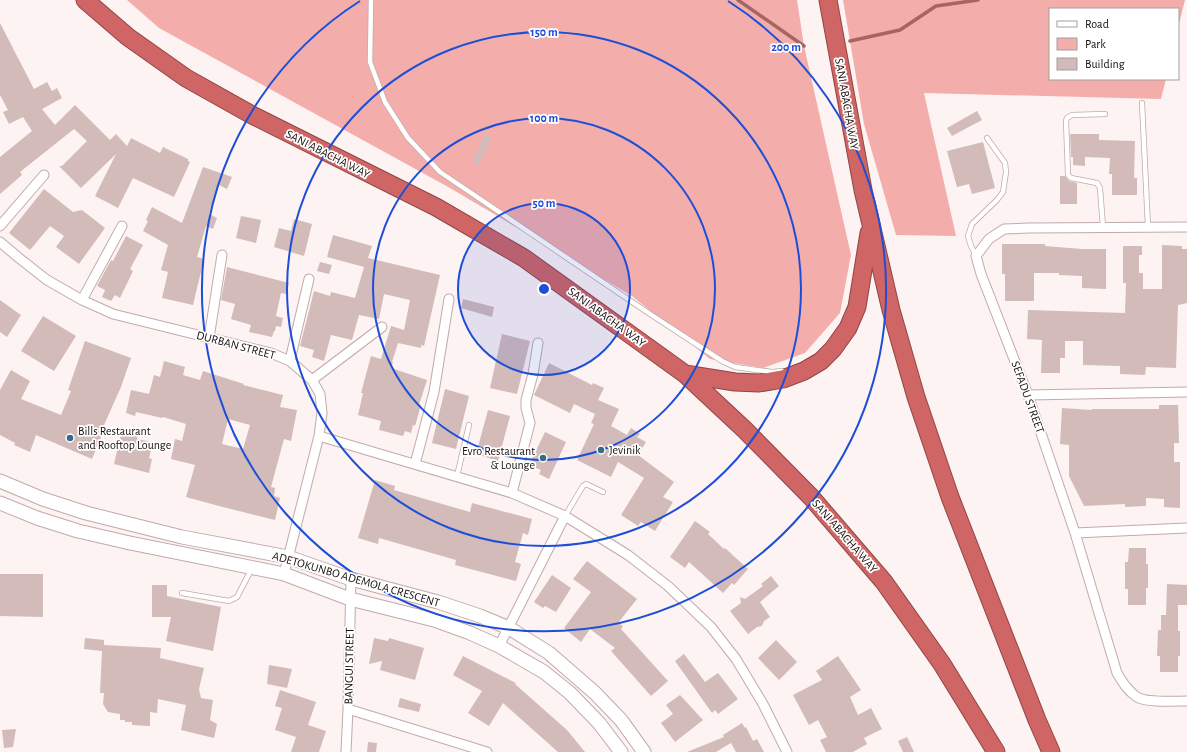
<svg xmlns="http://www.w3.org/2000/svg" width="1187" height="752" font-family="'Alegreya Sans',sans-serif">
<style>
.green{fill:#f3aeab}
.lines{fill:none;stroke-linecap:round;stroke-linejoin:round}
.stream{stroke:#a66563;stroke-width:3.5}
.building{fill:#d3bbb9;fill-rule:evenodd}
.lane-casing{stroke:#c2aaa9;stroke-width:6}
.street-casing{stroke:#c2aaa9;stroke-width:11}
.secondary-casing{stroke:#c2aaa9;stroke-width:15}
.highway-casing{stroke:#8f4746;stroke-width:19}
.lane{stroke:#fff;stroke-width:4.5}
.street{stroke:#fff;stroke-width:9}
.secondary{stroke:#fff;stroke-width:13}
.highway{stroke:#cf6564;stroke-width:17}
.ring{fill:none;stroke:#1d4ed8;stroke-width:2}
.poi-dot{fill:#366c88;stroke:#fff;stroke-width:1.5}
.labels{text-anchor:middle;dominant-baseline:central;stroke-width:3.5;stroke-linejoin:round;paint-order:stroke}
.street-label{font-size:12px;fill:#170f0e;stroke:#fff}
.poi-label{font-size:12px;fill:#170f0e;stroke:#fff;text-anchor:start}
.centre{fill:#1d4ed8;stroke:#fff;stroke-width:2}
.ring-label{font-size:12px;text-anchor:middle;font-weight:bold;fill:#1d4ed8;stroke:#fff;stroke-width:3.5;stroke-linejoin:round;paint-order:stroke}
</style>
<rect width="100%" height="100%" fill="#fdf3f2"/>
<path class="green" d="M127 0H797L804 46 851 255 840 313 805 353 763 368 710 359 632 296 450 188 159 28Z
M843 0H1185L1178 28V9H1050V79H1166L1161 99 924 93 956 236 896 235 864 124Z"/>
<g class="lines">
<path class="stream" d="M738 0 804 46
M850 41 900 30 936 6 978 0"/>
</g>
<path class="building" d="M0 23 34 89 47 82 52 91 57 88 62 98 42 109 55 125 75 105 110 140 116 134 127 146 131 138 160 153 163 147 188 159V161L190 162 174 197 133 178 118 208 95 196 116 154 81 188 59 166H62L87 141 74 129 20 172 22 175 0 194V157L32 131 23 117 9 124 3 112 8 110 0 95Z
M977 111 982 120 952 136 947 128Z
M485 134 492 137 479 165 472 162Z
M1070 134H1099V140L1135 141 1134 178H1137V195H1112V174H1109L1110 158 1085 157V166L1073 165V157H1071Z
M983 142 995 188 972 194 969 184 957 187 947 151Z
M203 167 232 177 227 189 219 185 209 214 217 218 213 229 206 226 197 257 204 259 193 305 162 298 168 272 161 270 168 245 143 231 148 221 146 220 152 207 182 223Z
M1060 176H1065L1069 181 1077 183V204H1060Z
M44 189 73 212 82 210 105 228 79 264 56 247 64 236 50 226 30 250 9 233Z
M241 216 261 220 256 243 236 238Z
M294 219 312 224 304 256 274 247 279 228 291 231Z
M333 235 372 246 368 258 440 275 424 346 421 345V348L398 343 392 362H393L391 368 427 380 419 405H421L415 426 413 425 411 433 405 431 403 436 379 430 381 421 358 415 363 393H361L371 356 381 359 391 326 404 330 410 300 384 294 379 319 359 315 352 340 331 335 324 361 312 357 314 350 300 346 314 291 330 296 331 292 355 298 364 267 327 257Z
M126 236 143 245 130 269 133 271 120 298 115 295 111 301 102 297 105 290 97 286 111 260 113 261Z
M1002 244H1045V246L1082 249H1106V289L1082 288V276L1059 275V273H1034V301H1005V274H1002Z
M1162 245 1182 246V249H1187V303L1178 305 1176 368 1146 367 1145 375 1120 374V366L1083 365V341H1065V358H1060V373H1041L1042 340 1027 339 1028 310 1125 313 1126 283H1123V246H1142V255H1139V273H1143V289H1162Z
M320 262 332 265 329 274 317 271Z
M227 267 289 283 286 294 281 293 276 316 283 318 281 327 276 326 275 331H274L272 337 249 332 251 325 231 319 235 304 221 300Z
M463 299 494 307 492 317 461 308Z
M0 300 21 315 7 337 0 332Z
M43 316 76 336 54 371 21 351Z
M502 334 530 341 517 394 490 388Z
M85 341 131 358 121 387 100 434 102 435 92 459 36 435 30 452 14 445 15 443 0 435V390L11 370 30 381 21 399 61 415 71 391 68 390Z
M164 361 185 367 183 375 200 380 203 371 244 384 243 385 283 395 280 407 297 410 291 441 284 439 271 487 275 488 274 496 280 498 275 520 219 506 186 497 195 465 171 459 175 439 182 441 186 424 163 417 162 418 136 412 135 416 126 413 131 390 149 394 154 375 160 377ZM228 419 250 425 243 449 222 444Z
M549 363 592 385 593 383 604 388 598 400 619 409 611 426 627 435 631 428 640 434 637 437 646 442 638 455 674 482 663 497 673 502 655 531 641 522 638 526 621 515 644 478 618 462 611 477 577 460 594 424 591 423 595 414 574 404 570 413 534 395Z
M445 389 469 396 456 449 432 443Z
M1159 405H1178L1179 443H1174V462H1180V508L1164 507V499L1146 498V506L1125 507V504L1084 506 1069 476V445L1060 444 1062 408 1092 410V409H1159Z
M488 410 510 416 498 461 476 454Z
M122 430 138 434 137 439 153 442 149 458 152 459 149 473 114 464Z
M545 432 566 442 549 479 539 474 541 470 529 465Z
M375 480 395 486 394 490 470 512 472 503 532 519 528 535 523 533 515 562 521 564 516 581 455 565 456 560 379 538 378 544 358 538Z
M695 521 710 532 708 534 724 549 725 548 748 569 734 585 732 583 723 593 689 562 685 568 670 557Z
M1129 548H1146V564H1148V588H1146V605H1128V589H1125V562H1128Z
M587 561 637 599 618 623 623 626 621 629 668 681 651 696 611 651 615 648 590 629 581 642 564 628 591 592 573 579Z
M0 574H43V617L0 616Z
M552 575 571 588 556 612 545 606 543 608 534 602Z
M771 576 779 586 760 602 770 617 764 621 762 626 757 627 748 634 730 611 741 603 740 597 745 599 763 586 761 584Z
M1167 584 1187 585V605H1178V631H1180V656H1178V672H1160V656H1157L1158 630H1161V615H1166Z
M152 585H167V596L221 607 213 651 166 641 171 617H152Z
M85 638 104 640V645L161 648 160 658 204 668 199 689 201 698 213 700 210 720 217 724 214 738 181 730 186 705 158 699 157 713 150 712V726L132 725V722H125V720H120V714L108 712 103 704 104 693H100L102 651 84 649Z
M374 638 388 641 389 638 424 648 415 680 380 670 382 661 369 664Z
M776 640 797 662 779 680 758 658Z
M684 654 705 682 718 673 738 699 718 714 715 710 712 713 675 661Z
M463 656 516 683 515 684 567 730 585 752H558L503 703 489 726 468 713 482 691 453 675Z
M838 656 861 690 850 697 858 715 871 708 882 729 864 738 867 744 853 752H826L820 740 827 737 818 720 809 725 793 695 822 680 816 671Z
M269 665 292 669 287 688 267 684Z
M280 690 316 702 308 725 326 731 319 752H291L296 737 275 730 282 708 275 706Z
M680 695 703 720 675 742 661 723 673 714 666 705Z
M400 698 421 704 419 712 398 707Z
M742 723 745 728 746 727 753 741 757 739 764 752H736L731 743 716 752H687L724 737 723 735Z
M16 729 13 747 4 748 2 730Z
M907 737 914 752H903L898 741Z
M368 742 377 743 376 752H367Z"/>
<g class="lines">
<defs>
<path id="lane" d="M371 0 370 62 385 102 408 138 440 172 650 314 722 361 735 367 772 372 782 371
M1142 103 1148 227
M1103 227 1100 188 1097 183 1071 178 1068 175 1066 121 1067 118 1072 115 1105 114
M976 256 971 246 968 236 972 224 997 200 1003 192 1006 172 1005 163 987 138
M457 476 469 425
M565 516 583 486 586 484 603 492
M182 593 229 601 237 597 251 570"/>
<path id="street" d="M0 226 44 175
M1187 227 1030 228 1004 229 989 239 976 256 981 274 1028 395 1075 533 1117 673C1123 683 1128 691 1137 697 1146 703 1176 701 1187 701
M0 242 19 258 47 280 82 300 113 314 271 353 290 361 312 380 320 394 322 413 319 436 284 574
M82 300 122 226
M209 338 222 255
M290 360 309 279
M312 380 382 327
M1028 395 1187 392
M319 436 512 493 565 516 628 555 668 586 711 627 736 659 763 704 787 752
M415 464 434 392 449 299
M512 493 530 423 526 408V400L533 374 538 343
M1075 533 1187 528
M499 646 565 516
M348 709 487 752
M346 752 348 709 351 579"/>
<path id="secondary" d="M0 481 43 499 86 513 182 537 288 557 351 579 438 602 480 616 509 628 549 653 595 693 621 720 644 752
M0 503 37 518 78 531 130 543 284 574 350 599 434 620 470 633 499 646 544 672 570 693 599 723 621 752"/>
<path id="highway" d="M85 0 128 37 186 78 252 115 436 207 524 258 685 374 745 430 811 497 884 582 942 664 996 752
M828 0 863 190 891 310 916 397 950 497 1037 720 1051 752
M685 374 735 382 759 383 783 379 804 371 821 361 833 349 848 328 857 307 869 233"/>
</defs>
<use href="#lane" class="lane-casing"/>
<use href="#street" class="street-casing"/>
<use href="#secondary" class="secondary-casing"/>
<use href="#highway" class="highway-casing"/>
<use href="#lane" class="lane"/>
<use href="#street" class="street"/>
<use href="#secondary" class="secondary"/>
<use href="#highway" class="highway"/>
</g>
<circle cx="544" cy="289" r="86" fill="#1d4ed8" fill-opacity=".12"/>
<g class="ring">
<circle cx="544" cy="289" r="86"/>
<circle cx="544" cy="289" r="171"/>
<circle cx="544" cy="289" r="257"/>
<path d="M728 1A342 342 0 1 1 360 1"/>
</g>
<g class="poi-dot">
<circle cx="70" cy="438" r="4"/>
<circle cx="601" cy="450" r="4"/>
<circle cx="543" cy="458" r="4"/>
</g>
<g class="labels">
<g class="street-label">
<text transform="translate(847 104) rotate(80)">SANI ABACHA WAY</text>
<text transform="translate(328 154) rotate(27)">SANI ABACHA WAY</text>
<text transform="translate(607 317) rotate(36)">SANI ABACHA WAY</text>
<text transform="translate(236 345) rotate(15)">DURBAN STREET</text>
<text transform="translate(1028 397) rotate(70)">SEFADU STREET</text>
<text transform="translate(845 536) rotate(49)">SANI ABACHA WAY</text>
<text transform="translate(356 579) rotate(16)">ADETOKUNBO ADEMOLA CRESCENT</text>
<text transform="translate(349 666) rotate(-89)">BANGUI STREET</text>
</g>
<g class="poi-label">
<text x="78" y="431">Bills Restaurant<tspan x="78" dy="14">and Rooftop Lounge</tspan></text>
<text x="609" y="450">Jevinik</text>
<text x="535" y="451" text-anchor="end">Evro Restaurant<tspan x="535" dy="14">&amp; Lounge</tspan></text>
</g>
</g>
<circle cx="544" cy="289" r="6" class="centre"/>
<g class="ring-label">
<text x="544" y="36">150 m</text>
<text x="786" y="51">200 m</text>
<text x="544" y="122">100 m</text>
<text x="544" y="207">50 m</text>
</g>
<rect x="1049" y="8" width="130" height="72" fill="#ffffff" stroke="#a29f9f"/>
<rect x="1057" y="21" width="20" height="6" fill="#ffffff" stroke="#a29f9f"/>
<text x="1085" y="28" font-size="12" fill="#170f0e">Road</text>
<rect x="1057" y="38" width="20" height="12" fill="#f3aeab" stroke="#a29f9f"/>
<text x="1085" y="48" font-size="12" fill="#170f0e">Park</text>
<rect x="1057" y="58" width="20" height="12" fill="#d3bbb9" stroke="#a29f9f"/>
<text x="1085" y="68" font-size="12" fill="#170f0e">Building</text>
</svg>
